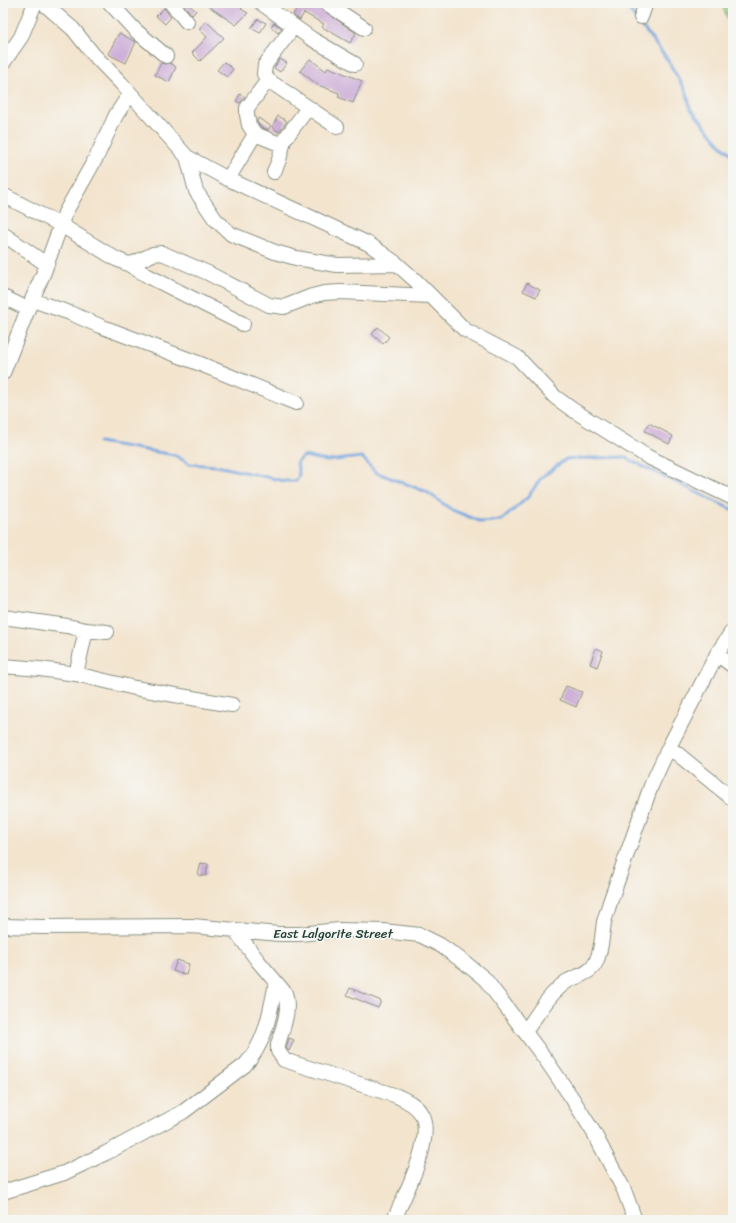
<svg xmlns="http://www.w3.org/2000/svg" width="736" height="1223" font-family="Sriracha,sans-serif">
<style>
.green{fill:#9bd98f;stroke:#5d8b62}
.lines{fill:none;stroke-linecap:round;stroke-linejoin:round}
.stream{stroke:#72a4dd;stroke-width:3}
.building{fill:#cdafd8}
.minor-casing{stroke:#899081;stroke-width:16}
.minor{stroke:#fff;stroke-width:14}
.labels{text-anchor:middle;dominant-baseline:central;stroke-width:3.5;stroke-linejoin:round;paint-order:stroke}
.street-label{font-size:13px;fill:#1f3d34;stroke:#f6f6f2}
</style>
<rect width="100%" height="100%" fill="#f6f6f2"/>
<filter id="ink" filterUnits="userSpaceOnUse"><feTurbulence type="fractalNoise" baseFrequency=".025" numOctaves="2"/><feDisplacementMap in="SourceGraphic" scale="8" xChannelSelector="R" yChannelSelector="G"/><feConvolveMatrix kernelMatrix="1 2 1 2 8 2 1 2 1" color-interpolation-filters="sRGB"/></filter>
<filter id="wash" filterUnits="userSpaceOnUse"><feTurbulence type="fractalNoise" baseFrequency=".012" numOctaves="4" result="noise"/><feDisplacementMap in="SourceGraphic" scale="16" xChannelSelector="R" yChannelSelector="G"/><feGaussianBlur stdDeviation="0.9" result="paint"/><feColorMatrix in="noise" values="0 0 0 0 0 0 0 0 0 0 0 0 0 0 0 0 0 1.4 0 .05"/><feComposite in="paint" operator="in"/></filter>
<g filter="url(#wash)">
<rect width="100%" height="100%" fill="#f3e4ce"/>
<path class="green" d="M721 3H733V38L726 15Z"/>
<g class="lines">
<path class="stream" d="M624 3 667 59 687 93 690 108 721 145 733 155
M99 442 174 455 190 464 217 466 284 481H296L299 476 297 462 304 456 327 461 362 457 375 472 427 492 452 510 482 522 502 520 528 497 541 478 566 459 624 457 733 510"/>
</g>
<g id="blocks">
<path class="building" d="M182 3H187L196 11 192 15Z
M204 3H246L241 9 248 13 236 25Z
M300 3H304L310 7 313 3 356 33 350 43 322 27 324 24 304 13 300 20 293 15Z
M164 8 171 17 165 24 156 16Z
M258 19 266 23 260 33 251 28Z
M206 21 224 38 200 61 192 53 207 37 199 29Z
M274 23 282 28 278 33 271 27Z
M119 33 136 42 126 63 108 54Z
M280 59 287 63 280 72 274 68Z
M310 59 326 71 328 67 362 81 353 103 338 97 339 93 318 85 300 71Z
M224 62 233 69 227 77 217 70Z
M161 63 165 64 170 63 176 67 169 82 155 75Z
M240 94 245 97 240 103 236 101Z
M278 116 287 121 279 132 272 127Z
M258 118 271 126 268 130 261 127 257 122Z
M527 283 540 290 536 297 523 291Z
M378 327 389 337 383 344 372 334Z
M649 423 673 436 669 444 645 431Z
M596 648 603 651 597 667 590 664Z
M566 686 582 692 576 707 560 700Z
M201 863 208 864 206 876 198 875Z
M177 960 189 964 186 975 173 971Z
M350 988 381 1001 378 1008 347 995Z
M289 1038 294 1040 289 1051 286 1048Z"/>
</g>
</g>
<g filter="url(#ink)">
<use href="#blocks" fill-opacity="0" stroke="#899081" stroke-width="1"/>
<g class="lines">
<defs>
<path id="minor" d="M43 3 73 29 93 54 121 83 187 157 196 191 215 219 231 234 275 252 296 258 337 265 397 264
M110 3 135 30 166 56
M171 3 187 22
M261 3 312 39 355 64
M326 3 364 28
M641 17 646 3
M294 26 265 65 264 74 268 80 337 127
M3 63 21 37 35 3
M268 80 247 108V115L249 125 255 134 282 145
M187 157 228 179 369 244 397 264 415 280 465 330 517 357 555 397 573 410 648 457 733 498
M274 172 279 160 284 140 308 108
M228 179 255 134
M3 195 61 225 116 259 128 264 134 263 153 254 162 253 208 273 269 305 284 307 312 296 324 293 340 292 431 296
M3 234 46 264
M128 264 148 276 243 324
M3 297 28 309
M32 300 70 313 100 326 198 363 296 403
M3 373 28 309 44 272 65 213 97 156 116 115 130 94
M3 617 67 626 86 630 107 632
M717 654 733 666
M3 666 40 669 76 674 135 688 232 705
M76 674 86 630
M669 747 733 799
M3 926 42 927 192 926 279 934H299L339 930 383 931 420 935 440 945 464 962 485 979 546 1060 572 1098 594 1133 624 1190 635 1220
M235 930 258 961 285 993C291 1010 282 1029 278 1045V1051L284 1060 397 1096C405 1100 415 1104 420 1112 437 1136 404 1195 394 1220
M525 1032C537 1015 549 994 566 982 577 975 590 975 596 962 602 950 602 935 604 922 606 915 608 909 610 902L651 786 669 747 717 654 733 630
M3 1192 64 1173 106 1153 183 1112 245 1065C266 1043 270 1012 276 983"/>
</defs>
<use href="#minor" class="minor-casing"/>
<use href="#minor" class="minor"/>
</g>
</g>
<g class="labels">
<g class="street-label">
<text x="333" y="933">East Lalgorite Street</text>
</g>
</g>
<rect width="736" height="1223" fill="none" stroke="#f6f6f2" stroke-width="16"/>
</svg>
